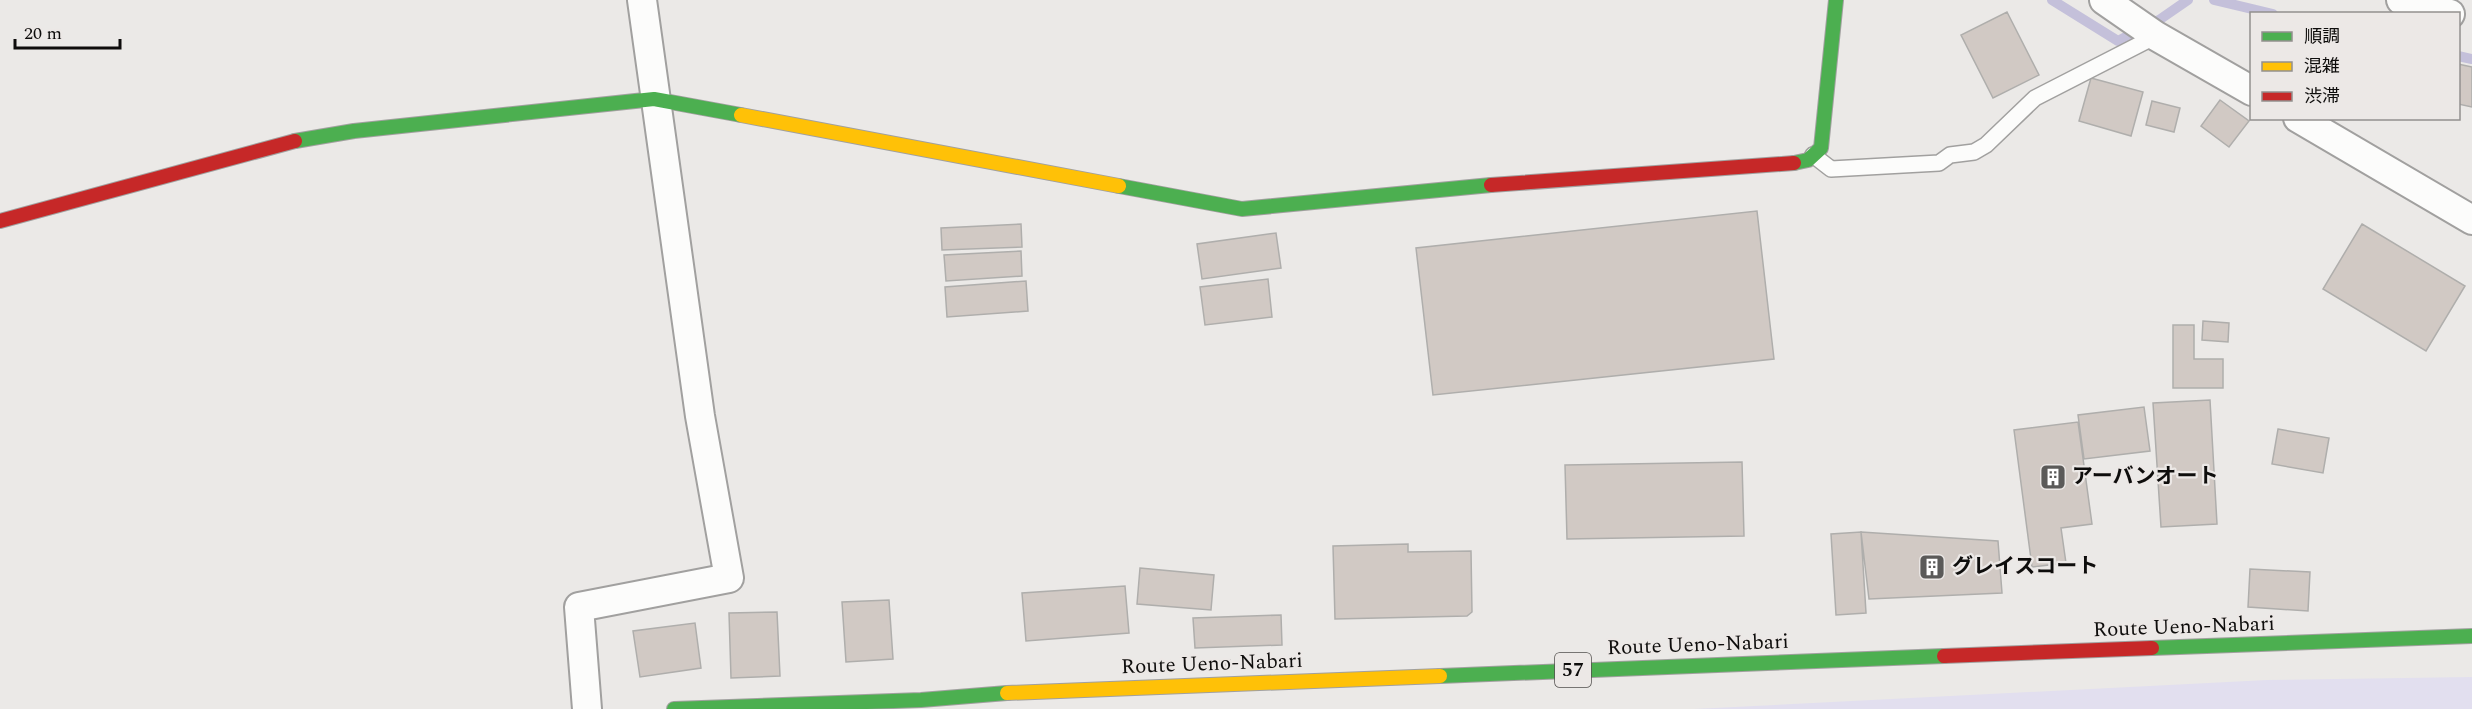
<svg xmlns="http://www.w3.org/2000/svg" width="2472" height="709" font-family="Spectral,'Noto Sans JP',serif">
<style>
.green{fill:#e2dfef}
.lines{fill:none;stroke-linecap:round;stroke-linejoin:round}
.stream{stroke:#c4c0da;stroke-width:10}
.building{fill:#d1c9c4;stroke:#afaeac;stroke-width:1.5}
.lane-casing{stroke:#a1a09f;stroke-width:18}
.street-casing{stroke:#a1a09f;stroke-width:32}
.fast-casing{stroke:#a1a09f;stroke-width:16}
.slow-casing{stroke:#a1a09f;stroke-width:16}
.jam-casing{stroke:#a1a09f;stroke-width:16}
.lane{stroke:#fcfcfb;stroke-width:15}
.street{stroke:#fcfcfb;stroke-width:28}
.fast{stroke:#4caf50;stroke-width:14}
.slow{stroke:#ffc107;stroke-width:14}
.jam{stroke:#c62828;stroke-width:14}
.labels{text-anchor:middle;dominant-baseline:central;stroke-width:4.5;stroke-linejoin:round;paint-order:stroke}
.shield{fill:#ece8e6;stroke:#514f4d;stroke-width:1.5}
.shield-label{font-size:20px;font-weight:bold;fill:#0e0d0c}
.poi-label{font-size:21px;font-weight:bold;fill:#0e0d0c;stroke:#ece8e6;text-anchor:start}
.street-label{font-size:21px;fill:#0e0d0c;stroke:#ece8e6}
</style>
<rect width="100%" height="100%" fill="#ebe9e7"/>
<path class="green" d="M2472 677V709H1694L2267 680Z"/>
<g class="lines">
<path class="stream" d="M2052 0 2118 41 2159 20 2188 0
M2214 0 2273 14
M2458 56 2472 59"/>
</g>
<path class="building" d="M2007 12 2039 75 1993 98 1961 35Z
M2458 64 2472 67V107L2458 104Z
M2091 78 2143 92 2131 136 2079 121Z
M2220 100 2249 121 2229 147 2201 126Z
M2152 101 2180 108 2174 132 2146 125Z
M1757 211 1774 359 1433 395 1416 248Z
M1021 224 1022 247 942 250 941 228Z
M2362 224 2465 286 2426 351 2323 289Z
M1276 233 1281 268 1202 279 1197 244Z
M1021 251 1022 276 946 281 944 255Z
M1268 279 1272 317 1205 325 1200 287Z
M1026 281 1028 311 947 317 945 287Z
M2203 321 2229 323 2228 342 2202 340Z
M2173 325H2194V359H2223V388H2173Z
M2210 400 2217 524 2161 527 2153 403Z
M2144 407 2150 451 2084 459 2078 415Z
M2078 422 2092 524 2061 528 2066 563 2032 567 2014 430Z
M2278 429 2329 438 2323 473 2272 464Z
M1742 462 1744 536 1567 539 1565 465Z
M1861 532 1998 541 2002 593 1869 599Z
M1861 532 1866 613 1836 615 1831 534Z
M1408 544V552L1471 551 1472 612 1467 616 1335 619 1333 546Z
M1140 568 1214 575 1211 610 1137 604Z
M2250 569 2310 572 2308 611 2248 607Z
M1125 586 1129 633 1026 641 1022 593Z
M889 600 893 659 846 662 842 602Z
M777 612 780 676 731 678 729 613Z
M1281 615 1282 645 1195 648 1193 618Z
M695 623 701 668 640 677 633 631Z
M1230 660 1231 667 1200 670 1199 664Z"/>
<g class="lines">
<defs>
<path id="lane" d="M1813 155 1831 169 1939 163 1950 155 1974 152 1986 145 2035 98 2156 36"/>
<path id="street" d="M2104 0 2156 36 2252 91
M2401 0 2450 14
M2298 118 2472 220
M587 709 579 607 729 578 700 416 642 0"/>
<path id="fast" d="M295 141 354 131 654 99 741 115
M1794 163 1808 160 1821 148 1836 0
M1119 186 1242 209 1491 185
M2152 648 2472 636
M1440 676 1944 656
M674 709 921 700 1007 693"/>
<path id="slow" d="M741 115 1119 186
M1007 693 1440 676"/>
<path id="jam" d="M1491 185 1794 163
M0 221 295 141
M1944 656 2152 648"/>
</defs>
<use href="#lane" class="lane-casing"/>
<use href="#street" class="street-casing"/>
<use href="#fast" class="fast-casing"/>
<use href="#slow" class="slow-casing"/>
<use href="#jam" class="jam-casing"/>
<use href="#lane" class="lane"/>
<use href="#street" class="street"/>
<use href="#fast" class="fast"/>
<use href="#slow" class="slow"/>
<use href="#jam" class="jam"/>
</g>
<defs>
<symbol id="building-square" viewBox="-11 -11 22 22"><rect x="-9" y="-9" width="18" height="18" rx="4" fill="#5b5a59" stroke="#ece8e6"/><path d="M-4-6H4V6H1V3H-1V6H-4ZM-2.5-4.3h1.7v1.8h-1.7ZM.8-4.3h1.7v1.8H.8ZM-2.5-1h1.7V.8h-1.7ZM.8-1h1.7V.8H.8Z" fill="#fff"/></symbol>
</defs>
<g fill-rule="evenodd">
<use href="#building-square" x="2038" y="462" width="30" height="30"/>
<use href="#building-square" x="1917" y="552" width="30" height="30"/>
</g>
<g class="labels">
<rect class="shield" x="1555" y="653" width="36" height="34" rx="4.5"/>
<g class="shield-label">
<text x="1573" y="670">57</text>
</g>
<g class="poi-label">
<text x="2072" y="477">アーバンオート</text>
<text x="1952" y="567">グレイスコート</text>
</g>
<g class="street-label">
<text transform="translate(2184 627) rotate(-2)">Route Ueno-Nabari</text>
<text transform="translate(1698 645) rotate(-2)">Route Ueno-Nabari</text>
<text transform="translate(1212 664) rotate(-2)">Route Ueno-Nabari</text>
</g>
</g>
<rect x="2250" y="12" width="210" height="108" fill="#ece8e6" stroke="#93908f" stroke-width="1.5"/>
<rect x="2262" y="32" width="30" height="9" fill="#4caf50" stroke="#93908f" stroke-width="1.5"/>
<text x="2304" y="42" font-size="18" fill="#0e0d0c">順調</text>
<rect x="2262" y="62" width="30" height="9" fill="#ffc107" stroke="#93908f" stroke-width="1.5"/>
<text x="2304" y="72" font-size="18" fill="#0e0d0c">混雑</text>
<rect x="2262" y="92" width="30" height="9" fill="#c62828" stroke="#93908f" stroke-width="1.5"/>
<text x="2304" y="102" font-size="18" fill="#0e0d0c">渋滞</text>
<path d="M15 39v9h105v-9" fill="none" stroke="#0e0d0c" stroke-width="3"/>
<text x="24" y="39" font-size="18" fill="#0e0d0c" stroke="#ece8e6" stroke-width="4.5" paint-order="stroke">20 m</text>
</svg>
